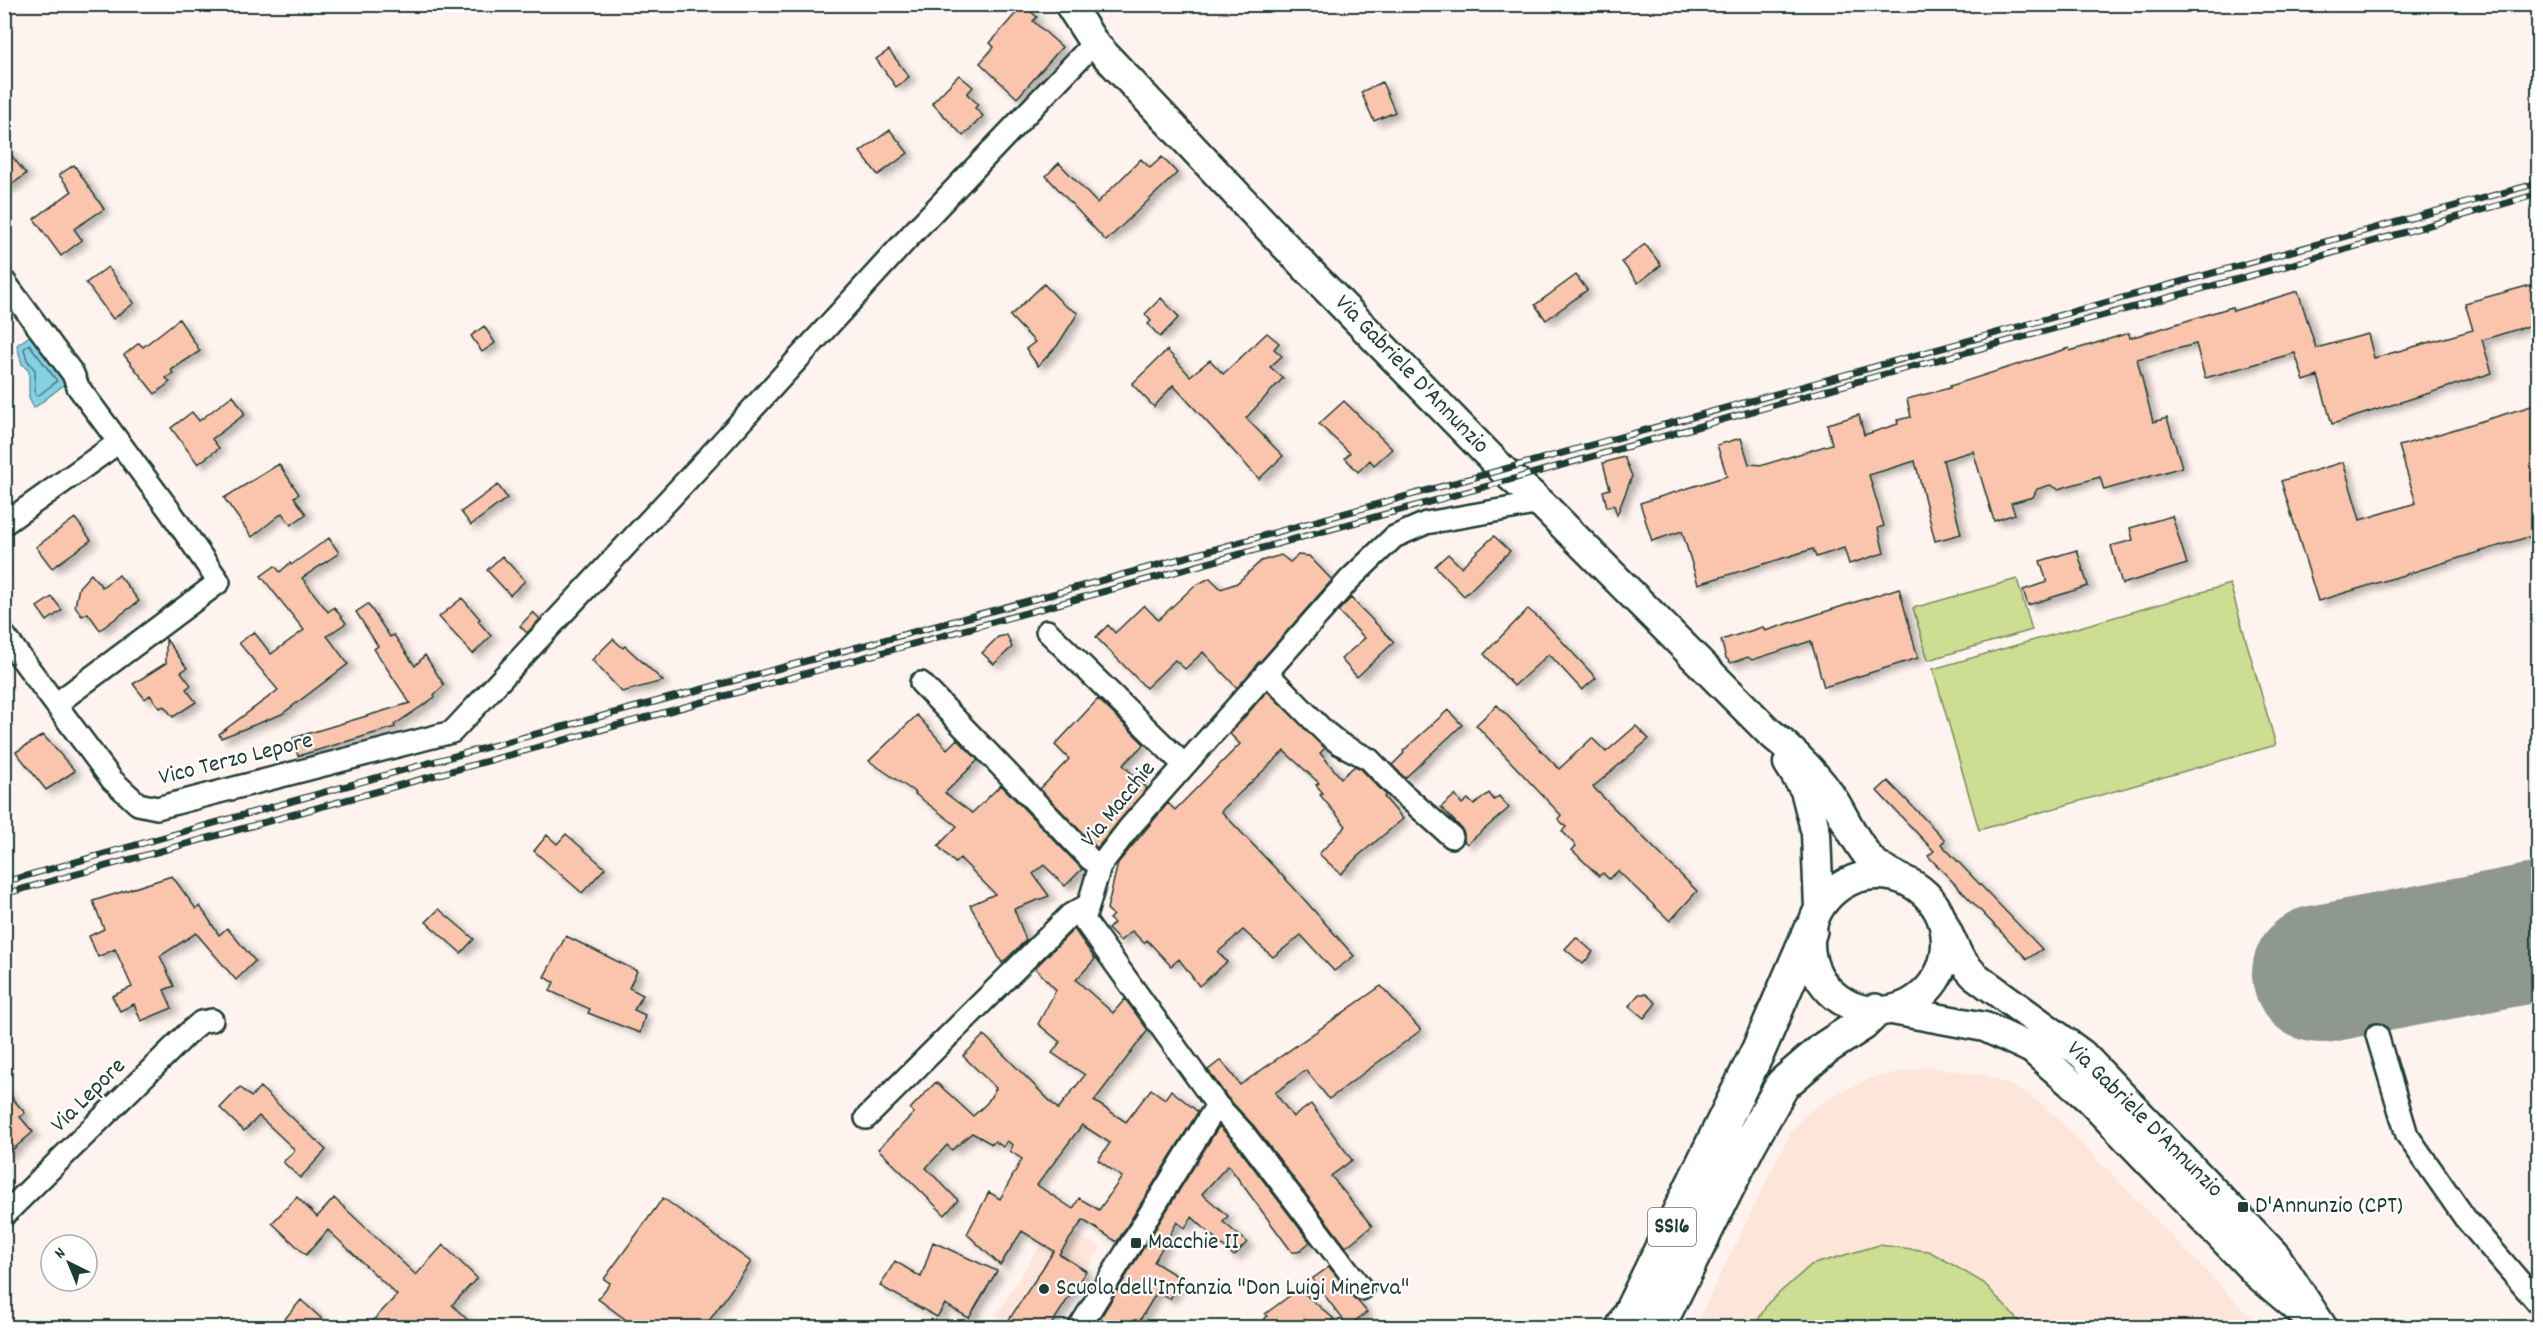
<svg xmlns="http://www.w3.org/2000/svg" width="2543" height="1332" font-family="Dekko,sans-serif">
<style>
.built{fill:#fde5da}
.green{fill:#cddd91;stroke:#768d62;stroke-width:1.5}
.water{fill:#84d1e3;stroke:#5c969d;stroke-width:1.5}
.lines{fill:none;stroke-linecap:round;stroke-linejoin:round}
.shore{stroke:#47787a;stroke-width:1.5}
.runway{stroke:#8e9891;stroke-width:138}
.building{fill:#fac5ac;stroke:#1f3d34;stroke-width:1.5;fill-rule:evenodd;filter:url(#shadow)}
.street-casing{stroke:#1f3d34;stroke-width:26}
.secondary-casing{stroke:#1f3d34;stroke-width:33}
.highway-casing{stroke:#1f3d34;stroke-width:38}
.street{stroke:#fff;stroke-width:21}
.secondary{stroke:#fff;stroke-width:28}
.highway{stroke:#fff;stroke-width:33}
.rail-casing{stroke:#1f3d34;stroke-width:7}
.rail{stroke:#fff;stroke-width:4.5;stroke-dasharray:14;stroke-linecap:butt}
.poi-dot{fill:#1f3d34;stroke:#fff;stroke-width:2}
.labels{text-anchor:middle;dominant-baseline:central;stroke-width:4.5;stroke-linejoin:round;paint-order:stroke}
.shield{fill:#fff;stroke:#627771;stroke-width:1.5}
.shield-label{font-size:22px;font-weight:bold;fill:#1f3d34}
.street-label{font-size:24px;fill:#1f3d34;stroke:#fff}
.poi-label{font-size:24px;fill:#1f3d34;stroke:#fff;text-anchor:start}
</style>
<defs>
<filter id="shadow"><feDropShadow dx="6" dy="4" stdDeviation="3" flood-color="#0004"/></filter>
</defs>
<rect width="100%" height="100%" fill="#fef3ee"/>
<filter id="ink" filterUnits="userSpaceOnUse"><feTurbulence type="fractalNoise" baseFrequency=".0167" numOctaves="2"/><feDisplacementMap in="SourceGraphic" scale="12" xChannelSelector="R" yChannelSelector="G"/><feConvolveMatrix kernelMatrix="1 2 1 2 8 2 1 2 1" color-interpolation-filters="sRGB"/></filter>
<g filter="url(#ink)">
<path class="built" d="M1929 1067 1987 1076 2014 1087 2036 1100 2055 1116 2260 1327 1694 1328 1791 1132 1807 1114 1828 1098 1874 1077Z
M1053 1225 1101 1247 1049 1327H1001L997 1314Z"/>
<path class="green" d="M2017 579 2032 630 1928 660 1913 608Z
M2230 584 2276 745 1979 830 1933 669Z
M1879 1245 1929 1251 1984 1283 2024 1327H1754L1768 1303 1811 1265Z"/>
<path class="water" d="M31 335 66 383 34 408 29 397V371L22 364 17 345Z"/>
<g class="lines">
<path class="shore" d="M29 344 57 381 38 396 35 394V370L27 360 24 349Z"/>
<path class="runway" d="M2321 974 2538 932"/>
</g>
<path class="building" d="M1023 5 1037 17 1033 21 1062 47 1017 98 980 63 994 47 990 43Z
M889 50 909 77 896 87 876 59Z
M959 75 973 87 967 94 978 104 975 108 983 116 963 136 932 103Z
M1382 82 1395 112 1374 121 1361 92Z
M890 130 908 153 878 175 860 152Z
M4 146 26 174 4 190Z
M1162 157 1177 173 1106 241 1046 176 1059 163 1097 203 1141 159 1150 168Z
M74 165 104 209 74 229 82 240 61 256 34 219 72 191 59 175Z
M1645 244 1661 265 1638 283 1622 262Z
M108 267 134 303 113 319 86 283Z
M1576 275 1587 290 1546 320 1535 305Z
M2538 283V323L2482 340 2492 373 2332 424 2318 376 2304 381 2295 353 2205 378 2196 344 2137 359 2153 422 2167 418 2182 467 2104 490 2100 477 2058 489 2050 485 2037 489 2033 497 2011 503 2015 514 1994 521 1973 451 1943 460 1961 534 1935 541 1915 461 1869 475 1884 526 1878 528 1884 553 1849 564 1844 548 1816 557 1813 549 1698 584 1682 531 1652 541 1640 503 1727 476 1717 445 1741 438 1749 464 1763 465 1832 444 1827 424 1859 415 1864 435 1898 424 1897 420 1911 417 1907 399 1950 388V386L2069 348 2070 351 2129 333 2130 338 2232 307 2233 311 2298 291 2316 348 2368 334 2374 358 2473 330 2465 303Z
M1044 284 1064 305 1078 313 1057 346 1038 366 1026 349 1035 342 1010 316Z
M1161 298 1179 317 1160 337 1148 324 1151 321 1145 314Z
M179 319 200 351 171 370 173 373 166 378 170 382 155 394 124 355 139 343 143 347Z
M484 326 495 343 482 352 471 336Z
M1267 333 1279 343 1274 349 1282 356 1270 367 1283 378 1246 418 1283 456 1259 479 1173 385 1154 407 1132 384 1167 350 1190 376 1210 360 1223 374Z
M233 395 245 414 212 439 219 448 198 464 171 428 192 412 199 421Z
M1344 401 1392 449 1374 465 1370 460 1358 472 1345 458 1350 453 1319 424Z
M2538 404V534L2318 601 2281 481 2343 462 2360 520 2416 503 2399 446Z
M1624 457 1632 476 1617 515 1614 505 1607 507 1603 491 1610 489 1603 463Z
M279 464 299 494 294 497 306 514 291 525 282 513 252 537 224 498Z
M498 485 507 498 471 525 461 512Z
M2172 516 2187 564 2122 584 2111 546 2133 540 2130 528Z
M75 518 91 540 52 568 36 547Z
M1494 536 1510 551 1464 596 1435 566 1448 554 1461 567Z
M329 538 339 553 302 578 328 612 334 607 346 623 327 636 348 664 282 714 221 738 219 734 278 690 239 643 254 632 271 654 304 630 261 576 275 566 280 572 290 563 291 565Z
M2077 550 2088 586 2028 605 2023 590 2047 582 2040 561Z
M1281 555 1290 562 1298 555 1309 556 1332 580 1237 688 1203 652 1185 669 1175 660 1146 688 1096 637 1108 625 1115 633 1144 605 1158 620 1194 586 1210 578 1221 589 1237 583 1261 561Z
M502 556 525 581 510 595 487 570Z
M91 574 102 587 119 575 139 601 100 630 88 613 82 616 75 606 79 587Z
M1899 588 1918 658 1824 687 1811 641 1752 660 1748 657 1731 663 1726 658 1721 640 1763 627 1765 631Z
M52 597 62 610 47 621 37 607Z
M462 598 480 619 478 621 491 636 473 654 439 617Z
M1351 598 1394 642 1357 677 1341 659 1365 638 1338 611Z
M368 604 390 637 394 635 415 666 425 655 444 685 434 695 435 697 394 725 395 727 298 756 293 738 410 703 374 649 378 646 356 612Z
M1528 609 1546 624 1596 678 1582 690 1549 654 1514 686 1484 654Z
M533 612 540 619 527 633 520 626Z
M1007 635 1012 647 994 664 982 653 998 637Z
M166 639 187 668 181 672 191 685 186 689 196 702 173 717 164 706 160 708 150 695 145 699 133 684 166 663Z
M613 639 623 648 625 646 663 681 622 692 592 660Z
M1267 691 1325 748 1320 753 1341 778 1355 766 1361 769 1386 795 1384 797 1403 819 1358 856 1341 874 1319 854 1346 826 1320 795 1323 793 1316 785 1319 783 1284 751 1221 811 1294 888 1354 956 1334 971 1301 935 1273 957 1243 930 1218 952 1227 962 1199 986 1179 959 1171 966 1147 940 1144 943 1132 931 1120 941 1108 929 1114 923 1109 919 1113 915 1107 909 1118 863 1168 803 1175 810 1240 744 1230 734Z
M1098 699 1144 744 1123 765 1147 788 1097 848 1040 789 1069 759 1055 745Z
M1497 705 1559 769 1592 738 1606 752 1636 726 1649 739 1593 787 1697 891 1670 921 1618 871 1609 879 1603 873 1599 876 1572 850 1576 846 1562 831 1566 827 1558 819 1561 815 1476 725Z
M1448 710 1462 725 1405 778 1392 765 1404 753 1403 751Z
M917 715 947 749 957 739 978 760 945 793 972 813 1001 785 1082 869 1065 886 1044 865 1033 874 1049 896 1014 909 1026 940 1002 963 970 905 995 894 960 858 955 863 938 846 957 826 915 794 916 793 869 761Z
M43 735 75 771 46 790 16 752Z
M1888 781 1945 840 1941 844 2042 949 2027 959 1928 856 1934 851 1877 791Z
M1489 793 1494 800 1499 796 1509 808 1467 844 1464 841V834L1461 828 1441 807 1455 795 1462 804 1468 799 1474 805Z
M566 834 605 868 582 893 534 851 547 835 557 844Z
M172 876 196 909 200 906 219 935 227 928 255 961 236 980 196 933 160 956 174 986 164 990 172 1008 141 1021 134 1004 120 1011 112 996 132 987 115 949 98 957 89 936 104 929 93 901Z
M439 909 474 939 461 953 426 922Z
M1074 929 1095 959 1076 980 1113 1013 1125 999 1148 1030 1094 1101 1126 1122 1151 1089 1165 1099 1171 1090 1198 1112 1117 1242 1083 1220 1059 1254 1086 1271 1049 1328H1018L1008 1321 1054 1251 1022 1231 1000 1265 967 1234 989 1192 1000 1199 1022 1159 1010 1151 1013 1145 1007 1141 1003 1147 995 1141 992 1144 972 1133 952 1150 947 1145 926 1168 958 1200 945 1215 878 1149 914 1113 910 1109 936 1082 973 1116 987 1103 996 1088 963 1056 984 1035 1058 1109 1085 1075 1052 1053 1060 1042 1038 1024 1056 990 1035 968ZM1082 1125 1110 1143 1098 1160 1122 1177 1099 1210 1079 1198 1073 1209 1037 1185Z
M566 936 637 971 629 988 643 995 634 1010 645 1015 640 1033 588 1013 590 1009 550 991 554 982 544 977Z
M1576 937 1593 952 1583 964 1565 949Z
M1381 986 1421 1030 1329 1099 1306 1070 1275 1093 1293 1117 1311 1104 1352 1160 1331 1176 1372 1226 1346 1247 1254 1126 1227 1097 1208 1070 1221 1060 1240 1085Z
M1639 994H1646L1656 1003 1644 1018 1629 1006Z
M240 1087 251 1097 260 1087 326 1150 300 1178 283 1162 295 1150 259 1116 244 1131 220 1108Z
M4 1089 25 1113 20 1117 33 1132 4 1157Z
M1219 1126 1234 1142 1310 1242 1298 1252H1292L1228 1165 1202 1194 1228 1216 1223 1222 1247 1242 1234 1256 1192 1217 1185 1228 1177 1222 1154 1262 1182 1279 1170 1299 1157 1292 1135 1328H1094Z
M297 1197 317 1217 334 1198 416 1275 443 1245 477 1278 452 1305 476 1328H366L397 1295 328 1230 306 1255 272 1223Z
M663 1198 751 1262 704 1328H637L598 1299 610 1283 604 1279Z
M933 1242 997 1271 969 1318 945 1304 937 1317 880 1286 895 1261 921 1277Z
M1329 1267 1367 1312 1348 1326 1312 1279Z
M1299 1289 1334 1319 1323 1328H1313L1304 1319 1297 1328H1258L1267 1316 1265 1314Z
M301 1300 332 1328H277Z"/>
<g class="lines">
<defs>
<path id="street" d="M4 281 73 374 78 387 170 511 219 582 56 704
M4 524 119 442
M1047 631 1184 765
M4 635 112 780 138 804 157 808 452 732 715 450 909 237 1094 43
M1266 672 1325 732 1340 744 1369 759 1401 792 1452 837
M921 683 1090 859 1100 866
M2377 1035 2407 1135 2465 1218 2538 1303
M866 1118 1070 915 1088 905
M4 1215 187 1034 201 1022 212 1020
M1362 1289 1244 1134 1217 1105 1084 920 1100 866 1129 828 1350 579 1394 537 1426 523 1541 503
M1079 1328 1217 1105"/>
<path id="secondary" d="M1069 4 1094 43 1309 271 1503 470 1541 503 1768 731C1793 751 1817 774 1835 802 1847 822 1856 843 1872 861 1879 868 1891 873 1899 878
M1788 763 1805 790 1816 833 1819 908
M1810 943a68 68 0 1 1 136 0a68 68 0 1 1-136 0Z
M1944 925 1960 959 1974 975 2082 1054 2276 1256 2323 1328
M1892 1010 1985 1027 2032 1049 2089 1099 2258 1275 2303 1313"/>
<path id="highway" d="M1623 1328 1759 1049 1810 931
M1657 1328 1749 1144 1783 1084 1825 1048 1862 1024 1875 1011"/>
</defs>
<use href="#street" class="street-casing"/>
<use href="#secondary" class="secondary-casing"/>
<use href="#highway" class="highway-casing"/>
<use href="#street" class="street"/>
<use href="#secondary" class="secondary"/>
<use href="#highway" class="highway"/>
<defs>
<path id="rail" d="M4 882 425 764 1006 607 2538 183
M4 894 1513 479 1852 383 2301 262 2538 194"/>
</defs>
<use href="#rail" class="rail-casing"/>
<use href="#rail" class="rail"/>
</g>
</g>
<g class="poi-dot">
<rect x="2237" y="1201" width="12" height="12" rx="3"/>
<rect x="1130" y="1237" width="12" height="12" rx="3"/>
<circle cx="1044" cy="1289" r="6"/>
</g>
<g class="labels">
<rect class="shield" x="1648" y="1208" width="48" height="38" rx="4.5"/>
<g class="shield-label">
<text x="1672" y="1227">SS16</text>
</g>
<g class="street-label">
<text transform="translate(1411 375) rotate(46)">Via Gabriele D'Annunzio</text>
<text transform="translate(236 760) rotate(-14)">Vico Terzo Lepore</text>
<text transform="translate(1119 805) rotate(-51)">Via Macchie</text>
<text transform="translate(89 1096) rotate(-45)">Via Lepore</text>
<text transform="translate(2144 1120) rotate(45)">Via Gabriele D'Annunzio</text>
</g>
<g class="poi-label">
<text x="2255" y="1207">D'Annunzio (CPT)</text>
<text x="1148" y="1243">Macchie II</text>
<text x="1056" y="1289">Scuola dell'Infanzia "Don Luigi Minerva"</text>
</g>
</g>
<rect width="2543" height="1332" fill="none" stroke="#fff" stroke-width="24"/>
<rect x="12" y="12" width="2519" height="1308" fill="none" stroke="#1f3d34" stroke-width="2" filter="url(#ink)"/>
<g transform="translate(69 1263) rotate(317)"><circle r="28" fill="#ffffff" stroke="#a5b1ae" stroke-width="1.5"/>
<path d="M0-4.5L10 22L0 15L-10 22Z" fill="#1f3d34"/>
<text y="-9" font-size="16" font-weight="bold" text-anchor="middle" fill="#1f3d34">N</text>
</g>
</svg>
